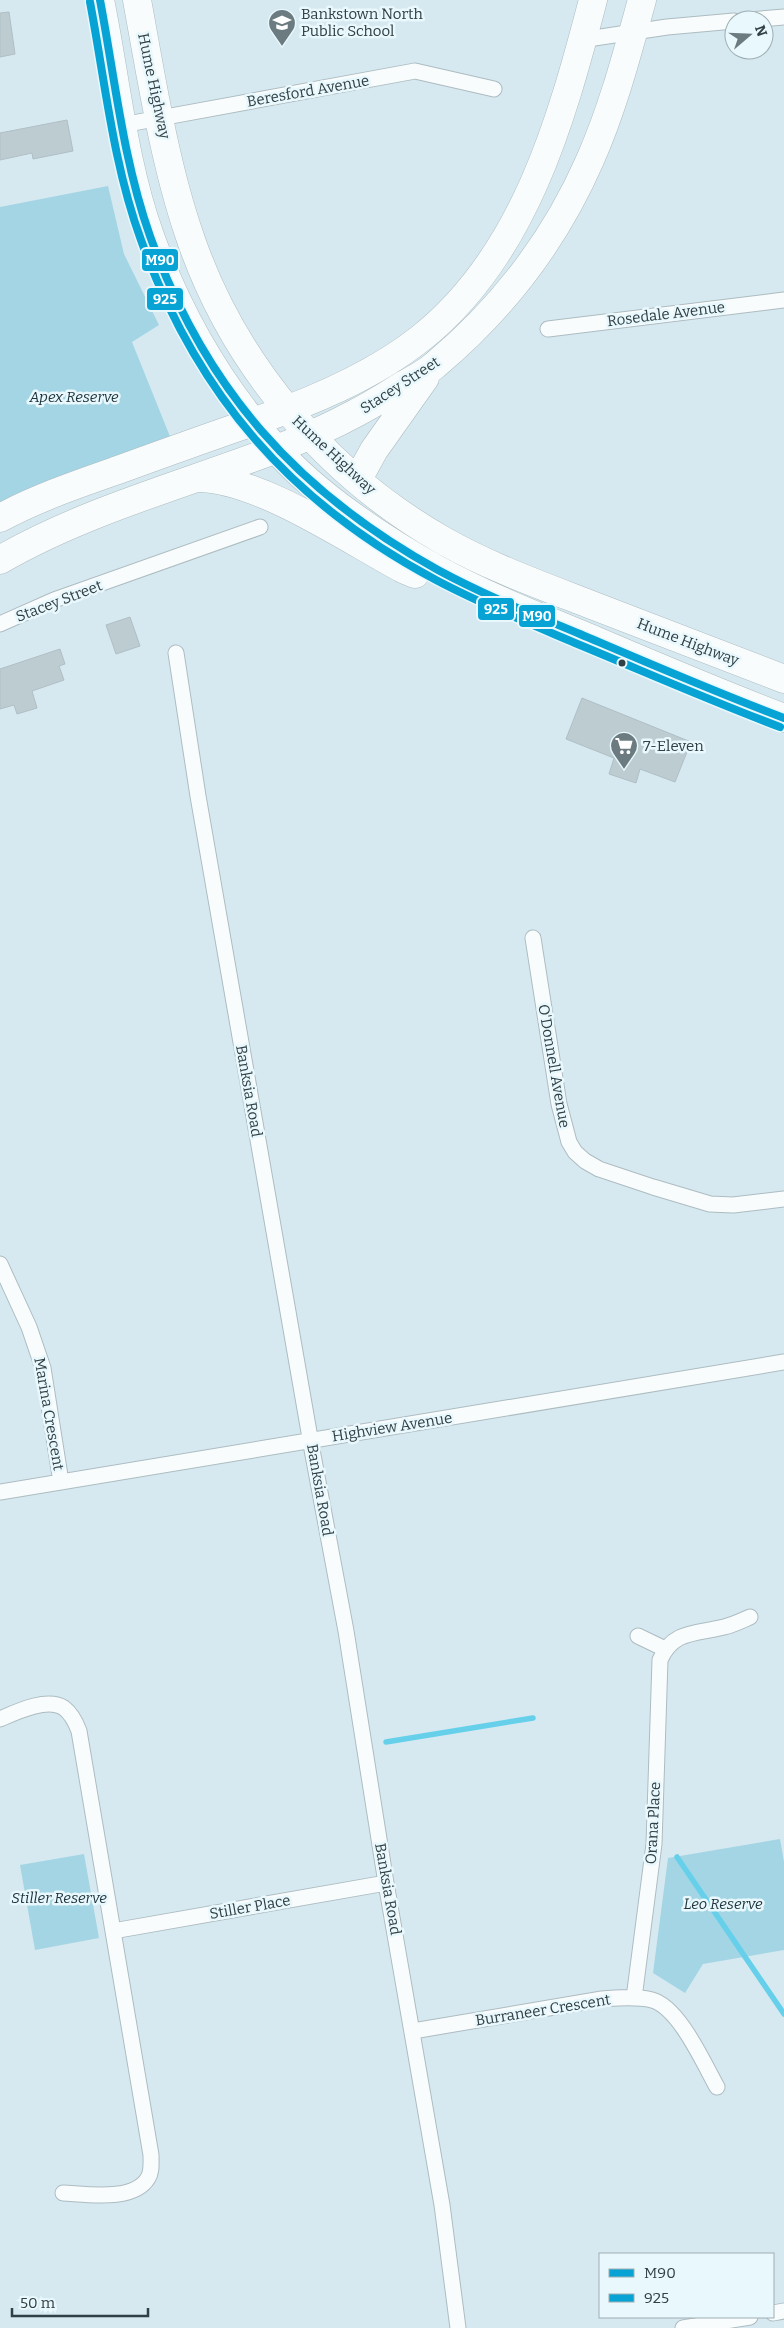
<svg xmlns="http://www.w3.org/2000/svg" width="784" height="2328" font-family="Bitter,serif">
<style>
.green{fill:#a4d5e4}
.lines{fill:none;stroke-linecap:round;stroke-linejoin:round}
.stream{stroke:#66d0eb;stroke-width:5.5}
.building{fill:#bdccd1;stroke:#b0bfc5}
.street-casing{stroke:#adbcc1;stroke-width:17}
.highway-casing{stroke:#adbcc1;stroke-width:29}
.street{stroke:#f9fcfd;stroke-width:15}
.highway{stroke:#f9fcfd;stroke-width:28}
.bus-1-casing{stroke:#e9f8fc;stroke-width:11}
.bus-2-casing{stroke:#e9f8fc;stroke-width:11}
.bus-1{stroke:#07a3d5;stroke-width:8}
.bus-2{stroke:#07a3d5;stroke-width:8}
.bus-dot{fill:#314044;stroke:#e9f8fc;stroke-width:2}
.labels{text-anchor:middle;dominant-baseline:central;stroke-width:5;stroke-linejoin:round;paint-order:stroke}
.poi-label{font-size:15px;fill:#314044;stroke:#e9f8fc;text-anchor:start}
.street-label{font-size:15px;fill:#314044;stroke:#e9f8fc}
.park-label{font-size:15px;font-style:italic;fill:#1e343b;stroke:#e9f8fc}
.line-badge{stroke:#e9f8fc;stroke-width:2}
.badge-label{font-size:14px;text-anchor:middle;font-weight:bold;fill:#fff}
</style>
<rect width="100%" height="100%" fill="#d6e9f0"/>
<path class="green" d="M108 186 124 254 159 325 132 342 171 439 0 505V207Z
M780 1839 784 1862V1950L703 1964 685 1993 653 1973 668 1858Z
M84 1854 99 1938 35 1950 20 1865Z"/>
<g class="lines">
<path class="stream" d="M386 1742 533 1718
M677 1857 784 2014"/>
</g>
<path class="building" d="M9 12 15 54 0 57V13Z
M67 120 73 151 33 159 32 153 0 160V133Z
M130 617 140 646 116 654 106 625Z
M60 649 65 664 59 666 64 680 32 691 37 708 17 714 14 705 0 709V669Z
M582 698 691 742 675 782 640 769 636 783 609 774 614 758 566 739Z"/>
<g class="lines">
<defs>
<path id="street" d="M749 20 784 17
M581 40 667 27 734 21
M122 125 415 71 494 89
M548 329 784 300
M0 624 54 600 260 527
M176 653 198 796 313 1455 346 1631 386 1883 442 2205 458 2328
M533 938 559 1104 569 1142 575 1152 585 1161 599 1169 653 1187 710 1204 733 1205 784 1199
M0 1264 29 1327 43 1368 61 1482
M0 1492 784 1362
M638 1636 665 1649
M0 1719C16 1712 47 1697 64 1708 72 1714 76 1723 79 1731L151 2155C151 2163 152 2172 148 2178 134 2202 86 2194 63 2193
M113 1931 386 1883
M634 1998 654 1844 660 1660C673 1630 696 1634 724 1627 733 1625 741 1621 750 1617
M413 2031 602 1999C618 1998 636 1996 652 2000 679 2007 704 2064 717 2087
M773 2313 784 2311
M683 2328 750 2317"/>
<path id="highway" d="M100 0C116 78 123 161 150 236 178 313 220 387 275 448 316 495 384 540 438 570 484 595 532 614 580 634 648 663 715 692 784 718
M137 0C151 76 164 161 189 234 232 363 326 474 444 541 490 567 540 585 589 604 654 629 719 654 784 679
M201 478C263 481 347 539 403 569L415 574
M358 479 374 450 425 378
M0 518C37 498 78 484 118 470 162 454 206 438 250 423 309 403 372 377 421 338 524 256 561 122 593 0
M0 560C82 512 185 484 274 450 319 433 360 413 400 387 412 380 425 374 435 365 502 309 555 240 590 160 613 108 627 54 642 0"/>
</defs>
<use href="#street" class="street-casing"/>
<use href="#highway" class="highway-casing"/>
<use href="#street" class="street"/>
<use href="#highway" class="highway"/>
<defs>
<path id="bus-1" d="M100 0C115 79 123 160 150 236 205 389 297 492 438 570 484 595 532 614 580 634 648 663 715 692 784 718"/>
<path id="bus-2" d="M90 2C105 81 113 164 141 240 197 395 291 503 436 580 481 604 528 623 575 643 643 671 711 701 780 727"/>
</defs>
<use href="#bus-1" class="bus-1-casing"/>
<use href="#bus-2" class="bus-2-casing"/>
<use href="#bus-1" class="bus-1"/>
<use href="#bus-2" class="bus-2"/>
</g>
<defs>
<symbol id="school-pin" viewBox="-11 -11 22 30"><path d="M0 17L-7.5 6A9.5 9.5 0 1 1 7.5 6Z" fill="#6b7b80" stroke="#e9f8fc"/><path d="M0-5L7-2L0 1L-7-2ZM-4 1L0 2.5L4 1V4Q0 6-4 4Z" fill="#fff"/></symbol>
<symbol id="supermarket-pin" viewBox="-11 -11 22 30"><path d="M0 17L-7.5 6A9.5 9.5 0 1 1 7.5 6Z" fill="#6b7b80" stroke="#e9f8fc"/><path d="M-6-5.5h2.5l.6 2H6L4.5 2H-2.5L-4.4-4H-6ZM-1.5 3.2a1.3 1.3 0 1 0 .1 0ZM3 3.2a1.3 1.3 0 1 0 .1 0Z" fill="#fff"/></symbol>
</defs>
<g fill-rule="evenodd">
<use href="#school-pin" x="266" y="7" width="32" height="43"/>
<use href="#supermarket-pin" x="608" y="730" width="32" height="43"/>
</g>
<circle class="bus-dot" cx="622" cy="663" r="4.5"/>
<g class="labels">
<g class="poi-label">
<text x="301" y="14">Bankstown North<tspan x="301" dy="17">Public School</tspan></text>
<text x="643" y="746">7-Eleven</text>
</g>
<g class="street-label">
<text transform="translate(154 86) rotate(78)">Hume Highway</text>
<text transform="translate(308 91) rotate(-10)">Beresford Avenue</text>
<text transform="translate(666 314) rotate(-7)">Rosedale Avenue</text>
<text transform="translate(400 385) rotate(-33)">Stacey Street</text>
<text transform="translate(334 455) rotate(43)">Hume Highway</text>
<text transform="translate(59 601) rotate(-21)">Stacey Street</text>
<text transform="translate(688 642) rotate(21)">Hume Highway</text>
<text transform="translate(554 1066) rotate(80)">O'Donnell Avenue</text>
<text transform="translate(249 1091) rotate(80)">Banksia Road</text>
<text transform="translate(49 1414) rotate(80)">Marina Crescent</text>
<text transform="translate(392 1427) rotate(-9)">Highview Avenue</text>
<text transform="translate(320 1490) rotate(80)">Banksia Road</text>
<text transform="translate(653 1823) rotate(-87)">Orana Place</text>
<text transform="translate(388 1889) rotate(80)">Banksia Road</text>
<text transform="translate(250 1907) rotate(-10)">Stiller Place</text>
<text transform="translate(543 2010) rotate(-9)">Burraneer Crescent</text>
</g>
<g class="park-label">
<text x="74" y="397">Apex Reserve</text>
<text x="59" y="1898">Stiller Reserve</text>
<text x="723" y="1904">Leo Reserve</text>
</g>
</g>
<g class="line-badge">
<rect x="141" y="248" width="38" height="24" rx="5" fill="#07a3d5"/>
<rect x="146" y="287" width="38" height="24" rx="5" fill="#07a3d5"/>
<rect x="477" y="597" width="38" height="24" rx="5" fill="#07a3d5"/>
<rect x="518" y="604" width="38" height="24" rx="5" fill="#07a3d5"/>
</g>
<g class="badge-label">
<text x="160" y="265">M90</text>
<text x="165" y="304">925</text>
<text x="496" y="614">925</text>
<text x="537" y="621">M90</text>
</g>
<rect x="599" y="2253" width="175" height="65" fill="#e9f8fc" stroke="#9faeb2"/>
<rect x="609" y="2269" width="25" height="8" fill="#07a3d5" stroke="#9faeb2"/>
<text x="644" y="2278" font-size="15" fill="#314044">M90</text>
<rect x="609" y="2294" width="25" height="8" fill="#07a3d5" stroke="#9faeb2"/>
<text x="644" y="2303" font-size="15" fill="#314044">925</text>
<g transform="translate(749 35) rotate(71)"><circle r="24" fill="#e9f8fc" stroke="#9faeb2"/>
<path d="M0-4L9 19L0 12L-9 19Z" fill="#6b7b80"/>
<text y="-8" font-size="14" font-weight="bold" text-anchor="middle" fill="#314044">N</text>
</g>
<path d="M12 2308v8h136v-8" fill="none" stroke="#314044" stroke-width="2.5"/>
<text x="20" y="2308" font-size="15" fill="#314044" stroke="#e9f8fc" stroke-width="4" paint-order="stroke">50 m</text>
</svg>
